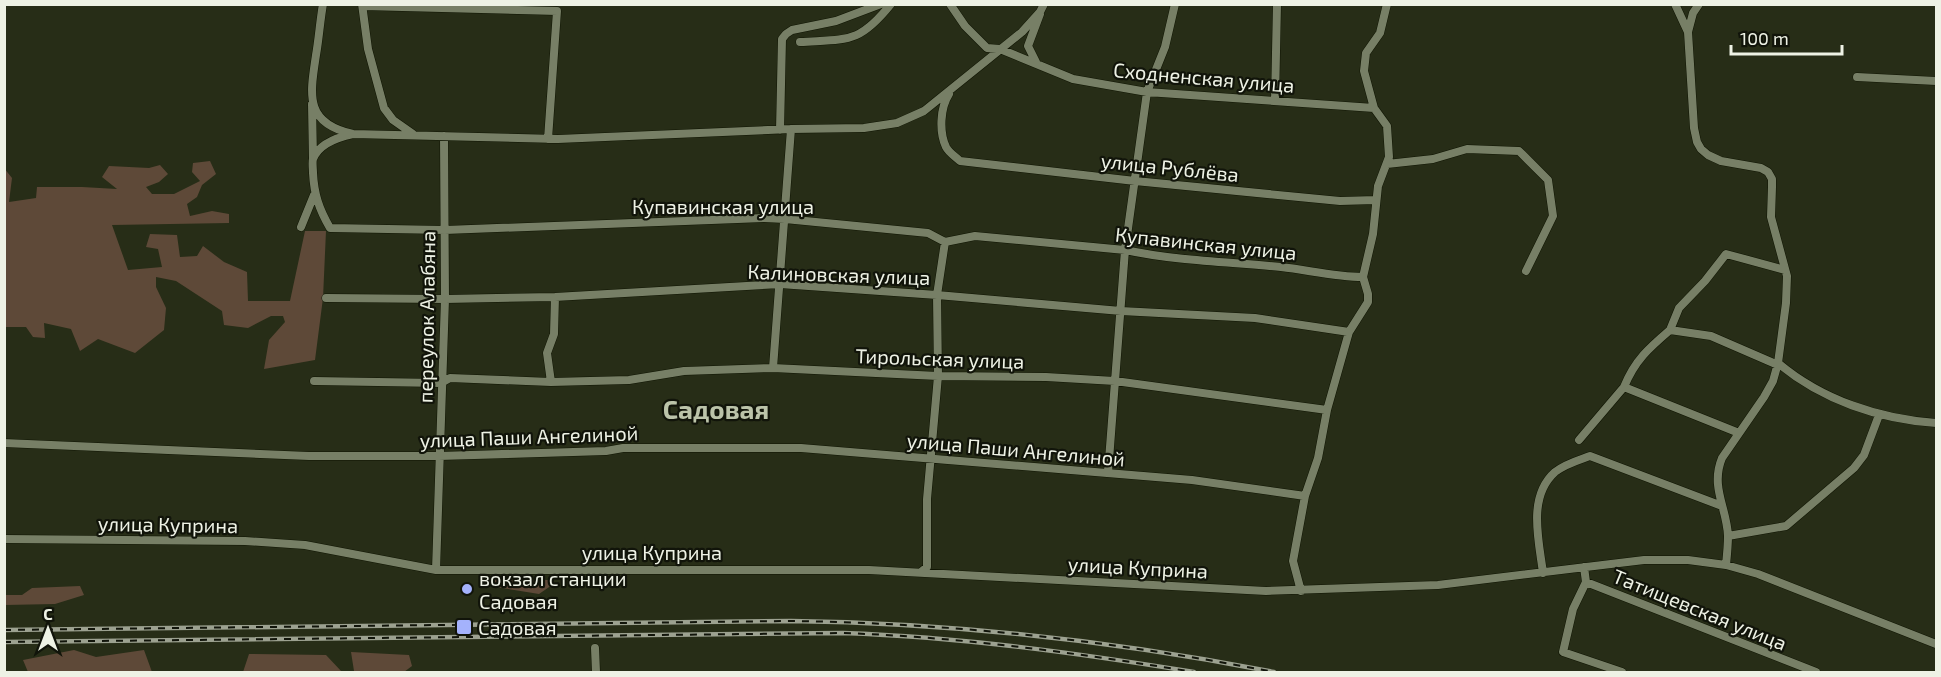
<svg xmlns="http://www.w3.org/2000/svg" width="1941" height="677" font-family="'Exo 2',sans-serif">
<style>
.green{fill:#5e4938}
.lines{fill:none;stroke-linecap:round;stroke-linejoin:round}
.minor-casing{stroke:#101503;stroke-width:9}
.minor{stroke:#777f66;stroke-width:8}
.rail-casing{stroke:#9ca190;stroke-width:4.5}
.rail{stroke:#11140a;stroke-width:2;stroke-dasharray:7;stroke-linecap:butt}
.poi-dot{fill:#a4b2fc;stroke:#11140a;stroke-width:2}
.labels{text-anchor:middle;dominant-baseline:central;stroke-width:4.5;stroke-linejoin:round;paint-order:stroke}
.street-label{font-size:20px;fill:#eef2e5;stroke:#11140a}
.poi-label{font-size:20px;fill:#eef2e5;stroke:#11140a;text-anchor:start}
.district-label{font-size:26px;font-weight:bold;fill:#bbc3a9;stroke:#11140a}
</style>
<rect width="100%" height="100%" fill="#272d17"/>
<path class="green" d="M210 161 216 174 202 185 197 197 187 204 190 216 212 211 229 214V223L112 225 128 270 162 267 158 249 146 247 150 234 177 235 180 257 197 256 203 246 224 262 247 272 248 301H290L305 231H326L323 298 315 360 264 369 269 340 285 322 283 316H271L248 328 224 325 222 311 176 281 156 277V287L166 308 164 330 135 353 98 339 80 351 71 329 44 323 45 338 33 337 26 327H5L4 168 12 178 9 202 36 198 37 187H82L117 189 102 177 109 166 149 168 160 165 168 174 159 182 146 187 152 194H174L200 181 192 172 193 163Z
M486 578 548 580 555 583 539 594 484 585Z
M80 586 84 595 55 604 5 605V595H22L32 588Z
M74 650 96 657 144 650 152 672H28L23 660Z
M351 652 409 655 412 666 404 672H349L354 671Z
M249 654 326 655 342 672H243Z"/>
<g class="lines">
<defs>
<path id="minor" d="M323 4C320 21 319 38 316 55 310 95 304 123 353 134L558 139 791 129 864 128 897 123 924 111 1022 32 1040 12 1044 4
M362 4 368 49 384 108 393 120 413 134
M950 4 965 26 987 48 1000 49 1073 79 1147 92 1374 108
M1675 4 1688 32 1694 128 1697 142 1701 149 1708 155 1721 161 1761 168 1768 172 1772 179V187L1771 217 1787 276 1786 303 1778 363 1773 381 1764 397 1722 458C1710 487 1727 508 1728 536 1728 545 1727 555 1726 565
M363 6 557 11 548 139
M1688 32 1693 13 1699 4
M800 42C848 39 859 44 891 4
M1036 62 1028 46 1040 14
M1857 77 1936 81
M949 94C940 108 939 132 946 147 949 153 956 157 960 161L1135 181 1340 201 1376 200
M1275 101 1277 4
M312 104 313 159
M780 130 782 39 786 34 792 30 836 21 881 4
M353 134C339 137 319 143 313 159 312 162 313 169 313 173 314 194 319 209 330 228L445 230 764 218 785 219 928 233 945 242 975 236 1125 250C1176 261 1229 262 1281 267 1308 270 1335 277 1363 277
M1387 164 1433 159 1467 149 1519 151 1548 180 1553 216 1526 271
M301 227 314 195
M326 298 445 299 555 297 780 284 937 295 1121 311 1255 318 1349 332
M1670 330 1679 308 1705 281 1726 254 1785 270
M1778 363C1822 400 1879 419 1936 423
M773 368 791 129
M314 381 441 383 450 378 551 382 547 353 554 334 555 297
M551 382 629 380 684 371 773 368 938 376 1046 377 1115 381 1327 410
M1624 387C1635 360 1649 348 1670 330L1711 336 1778 365
M1579 440 1624 387 1739 433
M4 443 309 456H439L606 451 623 448H801L1192 480 1305 496
M1108 473 1125 250 1147 92 1165 47 1175 4
M1728 536 1786 526 1854 468 1864 455 1879 415
M4 539 245 541 305 545 436 570H869L1266 591 1438 585 1644 560H1688L1726 565 1758 574 1936 644
M1584 567 1586 582 1816 672
M436 570 445 299 444 136
M921 572 927 567V499L938 376 937 295 945 242
M1543 573C1539 541 1527 497 1555 472 1565 464 1579 460 1590 456L1722 506
M1586 582 1573 609 1563 652 1622 672
M1301 591 1293 561 1305 496 1318 458 1327 410 1349 332 1368 302V294L1363 277 1373 234 1378 186 1389 157 1387 126 1374 108 1364 71 1366 53 1380 33 1387 4
M595 648 596 672"/>
</defs>
<use href="#minor" class="minor-casing"/>
<use href="#minor" class="minor"/>
<defs>
<path id="rail" d="M4 630 791 621C953 623 1114 641 1274 672
M4 642 843 633C961 637 1077 653 1194 672"/>
</defs>
<use href="#rail" class="rail-casing"/>
<use href="#rail" class="rail"/>
</g>
<g class="poi-dot">
<circle cx="467" cy="589" r="6"/>
<rect x="456" y="619" width="16" height="16" rx="3"/>
</g>
<g class="labels">
<g class="street-label">
<text transform="translate(1204 77) rotate(5)">Сходненская улица</text>
<text transform="translate(1170 167) rotate(6)">улица Рублёва</text>
<text x="723" y="206">Купавинская улица</text>
<text transform="translate(1206 243) rotate(6)">Купавинская улица</text>
<text transform="translate(839 274) rotate(2)">Калиновская улица</text>
<text transform="translate(426 317) rotate(-89)">переулок Алабяна</text>
<text transform="translate(940 358) rotate(2)">Тирольская улица</text>
<text transform="translate(529 436) rotate(-2)">улица Паши Ангелиной</text>
<text transform="translate(1016 449) rotate(5)">улица Паши Ангелиной</text>
<text transform="translate(168 524) rotate(1)">улица Куприна</text>
<text x="652" y="552">улица Куприна</text>
<text transform="translate(1138 567) rotate(3)">улица Куприна</text>
<text transform="translate(1700 609) rotate(22)">Татищевская улица</text>
</g>
<g class="poi-label">
<text x="479" y="578">вокзал станции<tspan x="479" dy="23">Садовая</tspan></text>
<text x="478" y="627">Садовая</text>
</g>
<g class="district-label">
<text x="716" y="408">Садовая</text>
</g>
</g>
<rect width="1941" height="677" fill="none" stroke="#eef2e5" stroke-width="12"/>
<g transform="translate(48 629)" stroke="#11140a" stroke-width="4.5" paint-order="stroke">
<path d="M0-4.5L10 22L0 15L-10 22Z" fill="#eef2e5"/>
<text y="-9" font-size="16" font-weight="bold" text-anchor="middle" fill="#eef2e5">С</text>
</g>
<path d="M1731 45v9h111v-9" fill="none" stroke="#eef2e5" stroke-width="3"/>
<text x="1740" y="45" font-size="18" fill="#eef2e5" stroke="#11140a" stroke-width="4.5" paint-order="stroke">100 m</text>
</svg>
